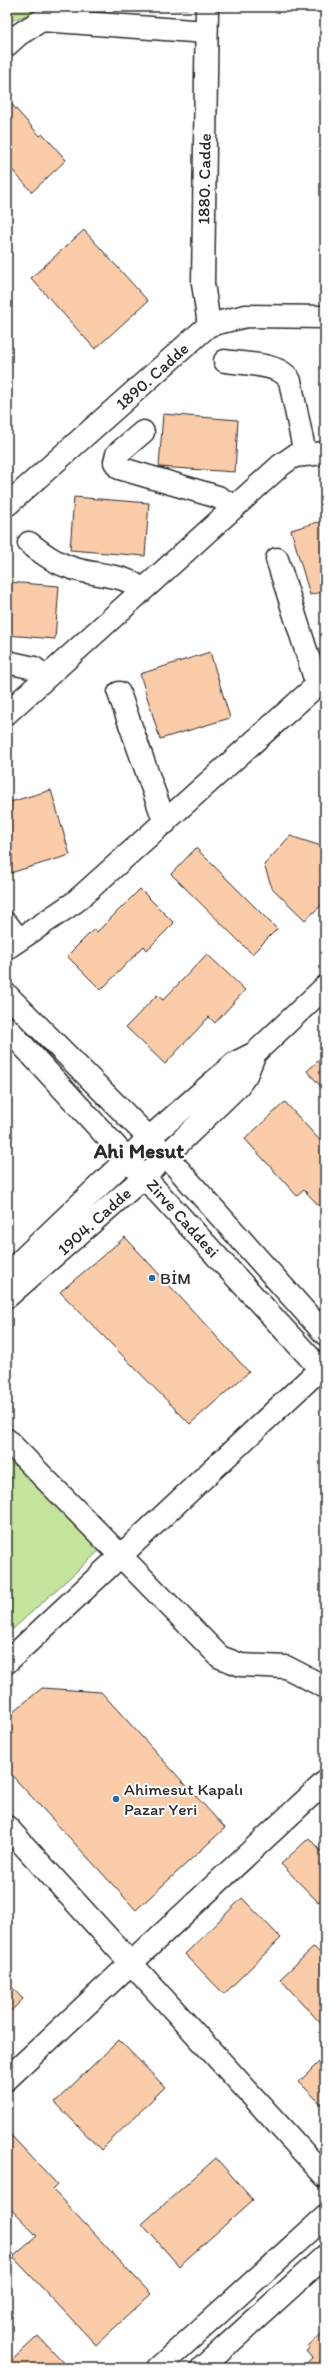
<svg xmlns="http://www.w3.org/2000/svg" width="332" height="2375" font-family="Itim,sans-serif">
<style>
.green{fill:#c4e49c;stroke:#788864}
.building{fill:#facca9;stroke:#2b2b2b}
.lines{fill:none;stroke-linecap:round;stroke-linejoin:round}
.minor-casing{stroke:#2b2b2b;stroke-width:25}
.major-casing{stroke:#2b2b2b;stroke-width:25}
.minor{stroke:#fff;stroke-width:22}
.major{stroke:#fff;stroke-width:22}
.poi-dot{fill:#1f6fb2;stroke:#fff;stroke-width:1.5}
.labels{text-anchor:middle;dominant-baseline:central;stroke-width:4;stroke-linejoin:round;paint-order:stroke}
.street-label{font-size:17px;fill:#2b2b2b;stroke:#fff}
.poi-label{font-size:17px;fill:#2b2b2b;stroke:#fff;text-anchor:start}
.district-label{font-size:21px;font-weight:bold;fill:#2b2b2b;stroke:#fff}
</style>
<rect width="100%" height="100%" fill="#fff"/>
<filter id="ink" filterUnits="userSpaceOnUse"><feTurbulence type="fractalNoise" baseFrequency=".025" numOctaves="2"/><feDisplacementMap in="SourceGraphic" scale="8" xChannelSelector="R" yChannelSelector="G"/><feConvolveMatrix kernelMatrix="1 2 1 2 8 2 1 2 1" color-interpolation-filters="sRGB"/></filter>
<g filter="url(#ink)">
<path class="green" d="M7 7H187V9L42 10 7 22Z
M7 1453 100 1550 13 1629 7 1622Z"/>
<path class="building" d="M7 99 40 136 43 134 66 160 32 192 7 164Z
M84 230 148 301 95 349 31 278Z
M163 414 238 420 235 472 159 467Z
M74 497 149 503 145 556 70 550Z
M325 520V591L310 595 291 530Z
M7 582 59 586 55 639 7 635Z
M210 652 230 718 160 739 140 674Z
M51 790 70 855 7 874V803Z
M290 836 318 845 325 851V902L305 920 272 888 264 865Z
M196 848 277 929 252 954 171 874Z
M140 889 174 923 147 950 144 946 101 990 67 956 94 929 97 932Z
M207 954 245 990 215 1023 209 1017 165 1064 126 1027 157 995 163 1000Z
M325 1055V1091L307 1071Z
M285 1102 325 1146V1212L304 1190 297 1196 245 1139Z
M125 1237 249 1372 190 1424 60 1292Z
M42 1688 101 1692 225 1828 136 1910 7 1770V1717Z
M309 1838 325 1856V1895L318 1902 281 1864Z
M242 1898 281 1938 224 1994 185 1954Z
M314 1947 325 1958V2028L280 1979Z
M7 1982 23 1999 7 2015Z
M119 2040 165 2087 101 2150 55 2102Z
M325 2056V2108L299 2082Z
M7 2131 57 2184 52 2189 151 2294 96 2345 13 2257 37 2236 7 2205Z
M216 2158 253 2200 179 2266 142 2224Z
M325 2331V2368H301L312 2358 306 2351 310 2348 308 2346Z
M38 2336 68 2368H7V2365Z"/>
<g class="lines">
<defs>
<path id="minor" d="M207 7 203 283 209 325
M7 45 18 35 42 20 206 32
M225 361C243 364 282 363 290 381L305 454
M143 432 117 454 115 462 119 468 218 497 235 507
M7 505 209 325 246 316 325 317
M29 543C42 553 55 563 72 568 94 576 125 573 142 590
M277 559 317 685
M7 662 34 668 46 677
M119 693 165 823
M7 713 281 465 294 456 325 453
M7 924 19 940
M7 948 75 902 325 678
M7 1274 149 1138 235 1063 255 1053 325 987
M7 1297 145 1176 238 1086 246 1075 255 1053
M7 1440 220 1657 241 1665 286 1667 325 1687
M7 1662 320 1369
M7 1827 325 2176
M7 2079 325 1782
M158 2368 325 2217
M202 2368 325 2256"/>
<path id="major" d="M7 995 162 1151 325 1334
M7 1028 325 1374"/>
</defs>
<use href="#minor" class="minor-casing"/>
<use href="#major" class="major-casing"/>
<use href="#minor" class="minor"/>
<use href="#major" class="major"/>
</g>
</g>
<g class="poi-dot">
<circle cx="152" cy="1278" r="4"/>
<circle cx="116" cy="1799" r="4"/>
</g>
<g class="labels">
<g class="street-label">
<text transform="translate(204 179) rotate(-89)">1880. Cadde</text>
<text transform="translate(152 376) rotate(-42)">1890. Cadde</text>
<text transform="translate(183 1218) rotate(48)">Zirve Caddesi</text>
<text transform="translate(94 1221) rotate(-42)">1904. Cadde</text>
</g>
<g class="poi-label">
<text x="160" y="1278">BİM</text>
<text x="124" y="1789">Ahimesut Kapalı<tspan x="124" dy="20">Pazar Yeri</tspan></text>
</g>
<g class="district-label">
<text x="139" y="1150">Ahi Mesut</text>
</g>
</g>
<rect width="332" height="2375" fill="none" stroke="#fff" stroke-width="24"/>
<rect x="12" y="12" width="308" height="2351" fill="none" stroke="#2b2b2b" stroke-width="1.5" filter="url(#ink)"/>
</svg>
